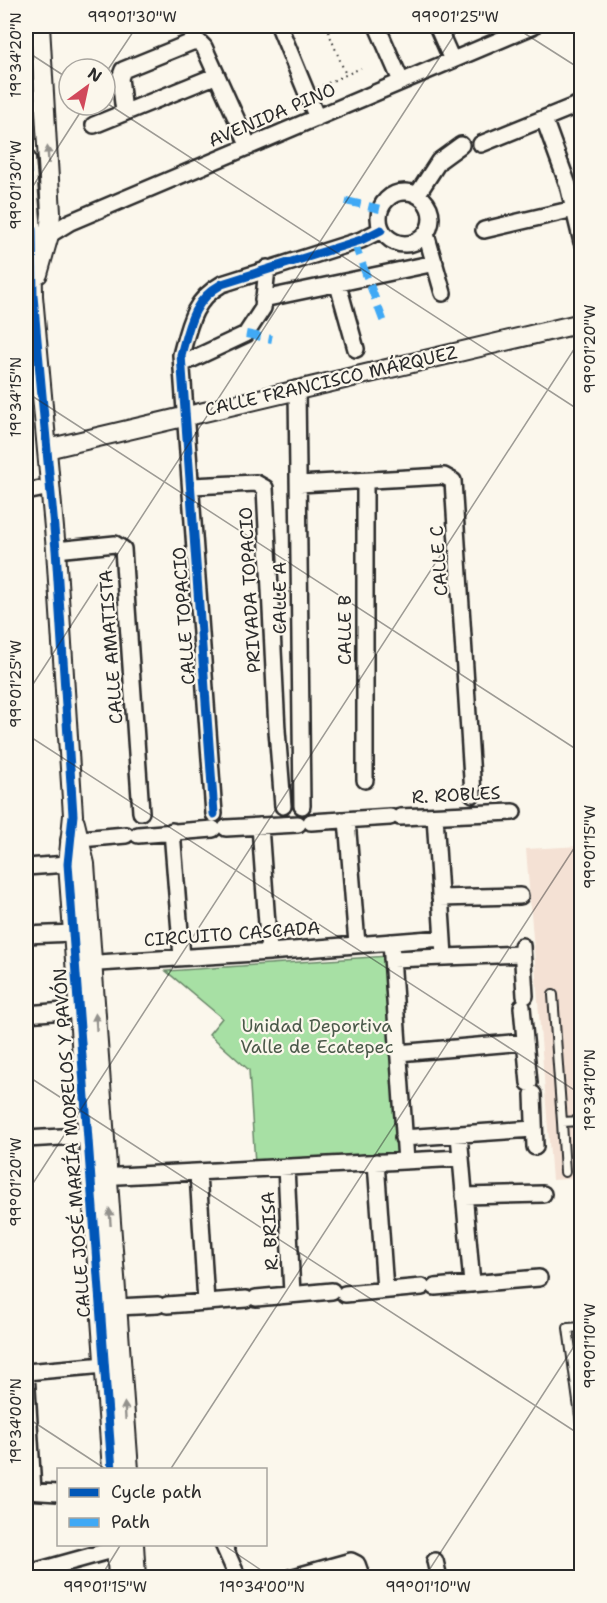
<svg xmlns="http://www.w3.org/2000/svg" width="607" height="1603" font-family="'Shantell Sans',sans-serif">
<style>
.built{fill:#f4e1d4}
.green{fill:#a7e0a4;stroke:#698668;stroke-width:1.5}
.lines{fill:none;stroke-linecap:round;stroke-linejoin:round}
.service-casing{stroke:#2b2b2b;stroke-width:12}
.minor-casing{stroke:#2b2b2b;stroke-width:20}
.tertiary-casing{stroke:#2b2b2b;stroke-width:22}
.path{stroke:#2b2b2b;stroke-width:2;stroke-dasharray:1.5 4.5;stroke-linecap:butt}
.service{stroke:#fbf7ec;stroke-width:8}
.minor{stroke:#fbf7ec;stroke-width:15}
.tertiary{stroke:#fbf7ec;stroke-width:18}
.quiet{stroke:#3fa9f5;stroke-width:8;stroke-dasharray:15 8;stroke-linecap:butt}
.cycleway-casing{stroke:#fbf7ec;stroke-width:13}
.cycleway{stroke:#0057b8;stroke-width:9}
.oneway{fill:#93918c}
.ticks{fill:none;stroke:#2b2b2b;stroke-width:1.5;stroke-opacity:0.45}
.labels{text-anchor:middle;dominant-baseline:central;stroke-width:4.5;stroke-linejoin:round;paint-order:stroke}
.street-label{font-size:18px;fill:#2b2b2b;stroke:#fbf7ec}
.park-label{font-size:18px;fill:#4a5849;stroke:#fbf7ec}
.neatline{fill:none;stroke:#2b2b2b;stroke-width:2}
.ticks-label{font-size:15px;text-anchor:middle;fill:#2b2b2b}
</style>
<rect width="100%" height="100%" fill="#fbf7ec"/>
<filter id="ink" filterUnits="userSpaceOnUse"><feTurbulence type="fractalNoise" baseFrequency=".0167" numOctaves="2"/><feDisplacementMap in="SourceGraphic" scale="12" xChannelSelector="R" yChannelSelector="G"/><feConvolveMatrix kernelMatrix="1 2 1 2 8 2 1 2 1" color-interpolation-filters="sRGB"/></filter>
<g filter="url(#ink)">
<path class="built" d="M581 846V1178L552 1180 526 849Z"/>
<path class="green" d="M388 956 399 1154 255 1164 249 1070 209 1034 222 1018 166 971Z"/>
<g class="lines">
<defs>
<path id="service" d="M553 995 562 1122 582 1121
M562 1122 565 1172
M582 1327 568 1328 582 1431"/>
<path id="minor" d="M279 26 317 118
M377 26 401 81
M437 26 452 60
M124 112 120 78 123 70 192 42H199L204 47 249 147
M544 119 568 185 582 242
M94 125 215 76
M481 144 582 103
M379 218a26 26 0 1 1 52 0a26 26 0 1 1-52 0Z
M417 195 439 161 461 145
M484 230 574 209
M426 234 443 293
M44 238 70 222 533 26
M338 285 356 349
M263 299 435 263
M182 364 246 334 263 308 267 268
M297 389 302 806
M365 481V780
M299 484 444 476 453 481 473 794
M192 486 256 483 265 488 277 730 283 806
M26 492 50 487
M56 550 115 544 123 549 141 812
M214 814 181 355C189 325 193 300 222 284L361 240 381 230
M435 816 444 956
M400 817 513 812
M347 820 357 944
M311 822 390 817
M260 826 269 952
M226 828 298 824
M172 831 182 957
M138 835 213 829
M69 840 126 835
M26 867 68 864
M440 898 520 896
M26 935 73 933
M391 942 406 1161
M522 946 525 996
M392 959 521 954
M83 964 269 952 442 938
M522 1007 529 1083
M26 1014 78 1010
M398 1053 524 1042
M533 1094 535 1147
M459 1135 472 1284
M403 1138 533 1129
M26 1139 97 1135
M376 1162 385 1290
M286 1167 292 1294
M198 1173 206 1302
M99 1177 461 1158
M464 1196 543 1194
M435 1287 539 1278
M345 1294 422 1287
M256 1298 332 1291
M167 1305 246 1299
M117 1307 158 1305
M26 1491 58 1493
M33 1491 26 1372 116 1364
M223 1544 238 1578
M435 1561 439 1578
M26 1574 116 1549
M290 1578 351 1561 357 1564 362 1578"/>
<path id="tertiary" d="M26 159 32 231 33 296 56 550 73 815 68 864 112 1470
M38 274 49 235 51 213 40 26
M47 449 582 323
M75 823 85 864 129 1470
M116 1544 118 1578
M134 1544 136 1578"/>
</defs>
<use href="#service" class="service-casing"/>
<use href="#minor" class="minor-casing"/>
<use href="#tertiary" class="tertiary-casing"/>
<path class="path" d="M326 26 346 75
M317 88 361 68"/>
<use href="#service" class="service"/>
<use href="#minor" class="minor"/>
<use href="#tertiary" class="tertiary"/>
<path class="quiet" d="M346 201 380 209
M354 242 386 328
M246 334 272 339"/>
<defs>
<path id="cycleway" d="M26 159 32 231 33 296 56 550 73 815 68 864 112 1470
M214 814 181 355C189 325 193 300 222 284L361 240 381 230"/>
</defs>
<use href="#cycleway" class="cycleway-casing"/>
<use href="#cycleway" class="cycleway"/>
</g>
<defs><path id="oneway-solid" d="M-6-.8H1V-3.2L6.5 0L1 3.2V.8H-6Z" transform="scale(1.5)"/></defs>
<g class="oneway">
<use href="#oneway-solid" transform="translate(48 155) rotate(-94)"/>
<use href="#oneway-solid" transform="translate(96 1022) rotate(-94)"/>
<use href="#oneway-solid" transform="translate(110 1217) rotate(-94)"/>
<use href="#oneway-solid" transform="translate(125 1411) rotate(-94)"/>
</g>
</g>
<path class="ticks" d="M513 26 582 70M26 51 69 79M105 74 137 26M105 102 582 412M26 197 85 105M26 392 582 753M26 695 460 26M26 734 582 1095M26 1075 582 1436M26 1194 582 337M26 1417 107 1470M170 1470 582 836M222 1544 273 1578M100 1578 121 1544M424 1578 582 1334"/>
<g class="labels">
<g class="street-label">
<text transform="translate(272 115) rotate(-23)">AVENIDA PINO</text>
<text transform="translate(331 381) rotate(-13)">CALLE FRANCISCO MÁRQUEZ</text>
<text transform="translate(439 561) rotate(-94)">CALLE C</text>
<text transform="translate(250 590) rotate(-93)">PRIVADA TOPACIO</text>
<text transform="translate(280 598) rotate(-90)">CALLE A</text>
<text transform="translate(184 616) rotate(-94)">CALLE TOPACIO</text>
<text transform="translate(345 630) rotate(-90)">CALLE B</text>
<text transform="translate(111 647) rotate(-94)">CALLE AMATISTA</text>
<text transform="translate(456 795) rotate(-3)">R. ROBLES</text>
<text transform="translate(232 934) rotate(-4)">CIRCUITO CASCADA</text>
<text transform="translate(72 1143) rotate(-94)">CALLE JOSÉ MARÍA MORELOS Y PAVÓN</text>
<text transform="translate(270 1231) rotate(-93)">R. BRISA</text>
</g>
<g class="park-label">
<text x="317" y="1026">Unidad Deportiva<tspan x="317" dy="21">Valle de Ecatepec</tspan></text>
</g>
</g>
<rect width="607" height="1603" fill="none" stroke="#fbf7ec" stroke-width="66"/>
<rect x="57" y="1468" width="210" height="78" fill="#fbf7ec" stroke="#a8a59f" stroke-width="1.5"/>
<rect x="69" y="1488" width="30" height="9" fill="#0057b8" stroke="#a8a59f" stroke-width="1.5"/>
<text x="111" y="1498" font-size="18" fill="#2b2b2b">Cycle path</text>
<rect x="69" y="1518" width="30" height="9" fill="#3fa9f5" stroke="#a8a59f" stroke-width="1.5"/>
<text x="111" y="1528" font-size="18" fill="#2b2b2b">Path</text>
<g transform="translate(87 87) rotate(33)"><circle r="28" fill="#fbf7ec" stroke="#a8a59f" stroke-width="1.5"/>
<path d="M0-4.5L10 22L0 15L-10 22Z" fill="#d1495b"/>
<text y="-9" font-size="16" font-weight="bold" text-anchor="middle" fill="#2b2b2b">N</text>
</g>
<rect x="33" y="33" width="541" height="1537" class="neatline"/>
<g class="ticks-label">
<text x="132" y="22">99°01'30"W</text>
<text x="455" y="22">99°01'25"W</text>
<text transform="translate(16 55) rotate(-90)" y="5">19°34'20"N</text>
<text transform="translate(16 185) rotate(-90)" y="5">99°01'30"W</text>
<text transform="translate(590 349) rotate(-90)" y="5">99°01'20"W</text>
<text transform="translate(16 397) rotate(-90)" y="5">19°34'15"N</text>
<text transform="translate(16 684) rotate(-90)" y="5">99°01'25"W</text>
<text transform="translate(590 847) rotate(-90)" y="5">99°01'15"W</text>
<text transform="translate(590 1090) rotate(-90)" y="5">19°34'10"N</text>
<text transform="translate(16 1182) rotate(-90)" y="5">99°01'20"W</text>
<text transform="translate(590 1346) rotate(-90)" y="5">99°01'10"W</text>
<text transform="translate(16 1421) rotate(-90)" y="5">19°34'00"N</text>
<text x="105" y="1592">99°01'15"W</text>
<text x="262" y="1592">19°34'00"N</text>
<text x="428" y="1592">99°01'10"W</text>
</g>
</svg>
